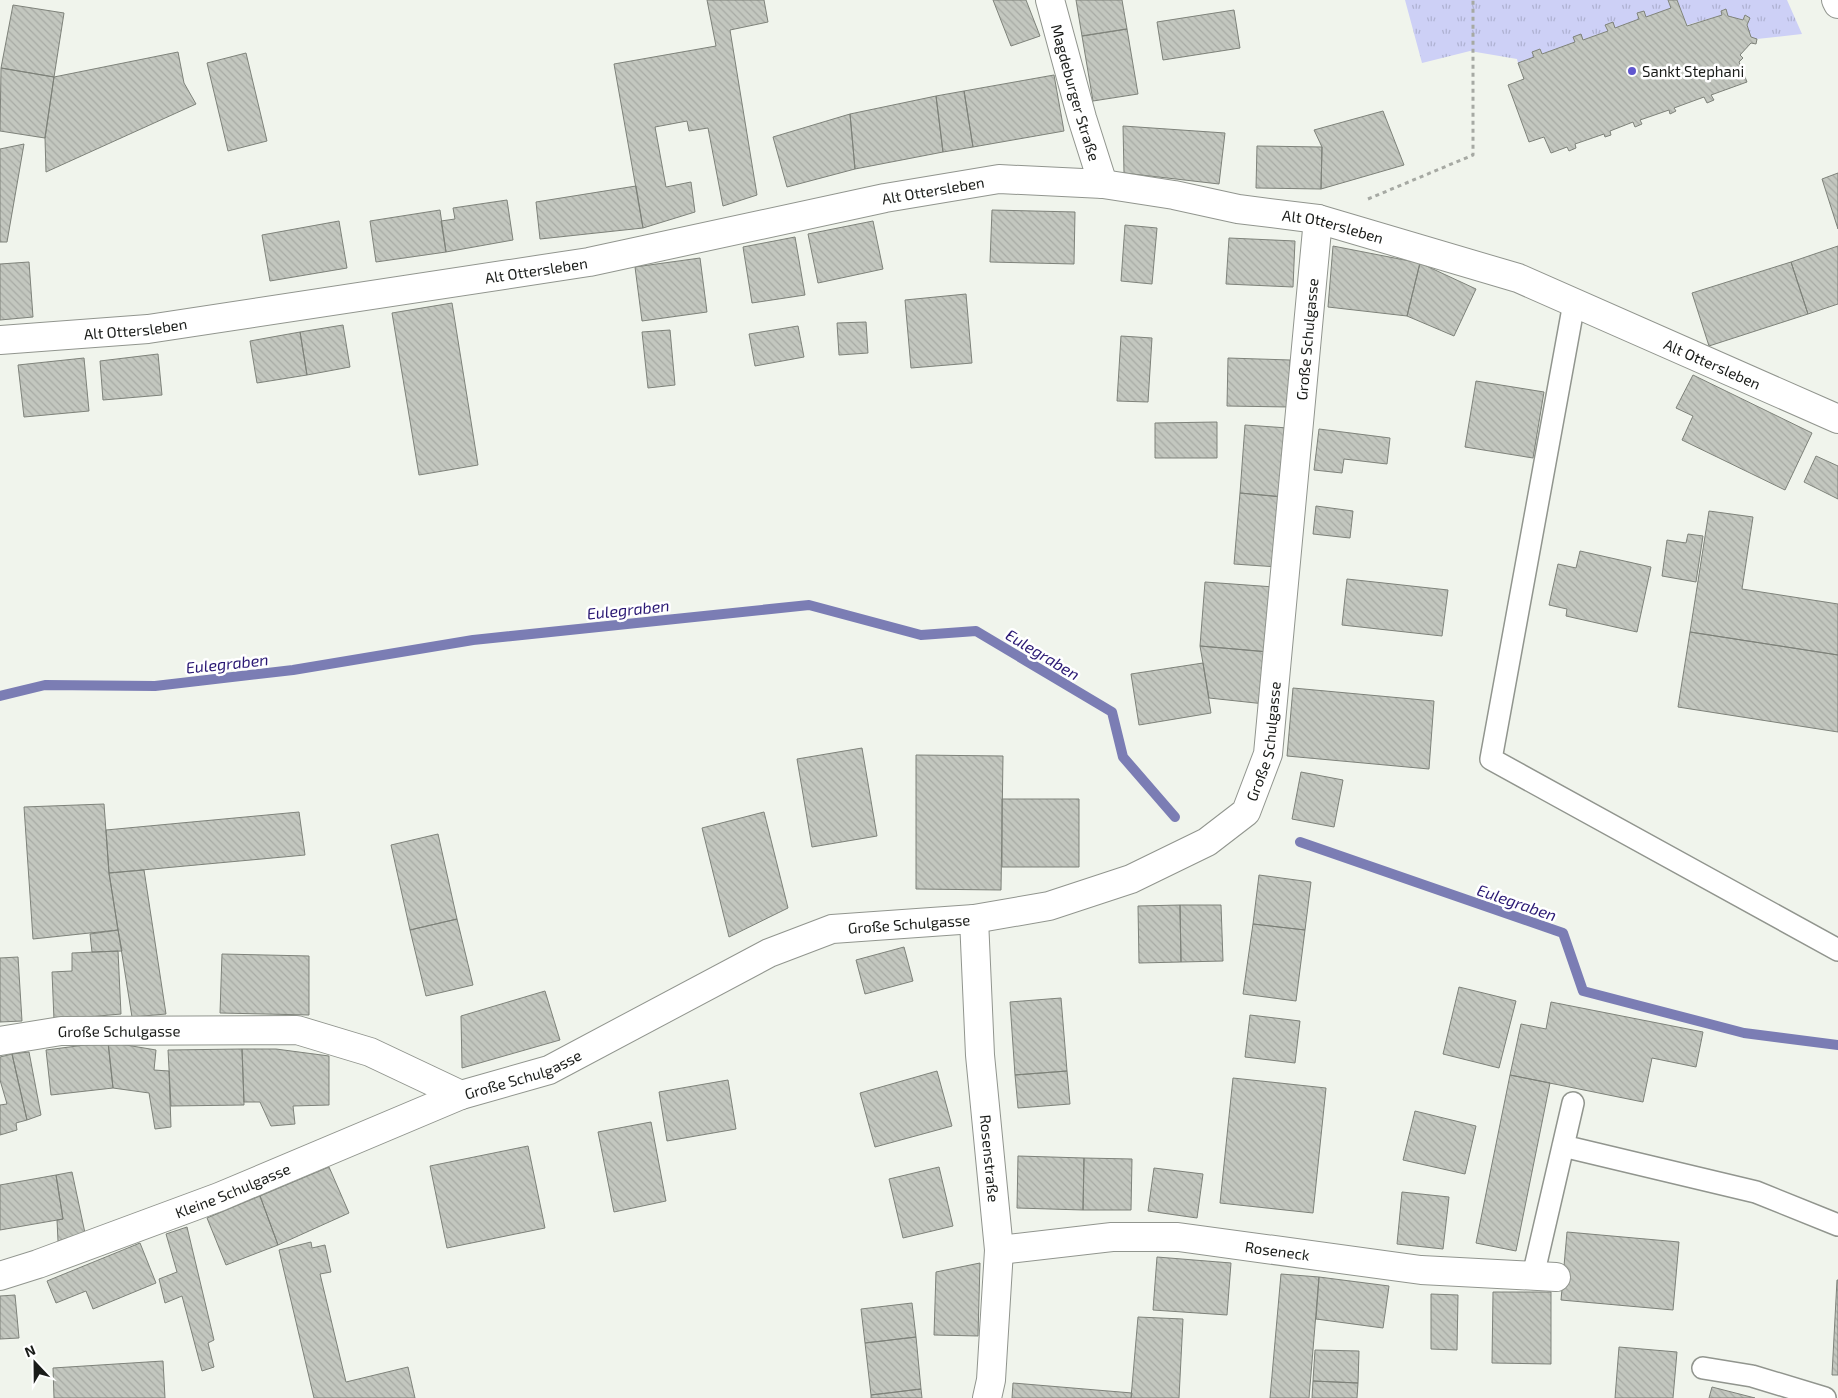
<svg xmlns="http://www.w3.org/2000/svg" width="1838" height="1398" font-family="'Exo 2',sans-serif">
<style>
.grass{fill:url(#grass-tufts)}
.lines{fill:none;stroke-linecap:round;stroke-linejoin:round}
.stream{stroke:#7b7db4;stroke-width:10}
.building{fill:url(#building-back-hatch);stroke:#7e827a}
.lane-casing{stroke:#91958e;stroke-width:24}
.street-casing{stroke:#91958e;stroke-width:30}
.path{stroke:#a6a9a3;stroke-width:3;stroke-dasharray:4 4;stroke-linecap:butt}
.lane{stroke:#fff;stroke-width:21}
.street{stroke:#fff;stroke-width:28}
.poi-dot{fill:#6056cf;stroke:#fff;stroke-width:2}
.labels{text-anchor:middle;dominant-baseline:central;stroke-width:5;stroke-linejoin:round;paint-order:stroke}
.poi-label{font-size:15px;fill:#1a1c19;stroke:#fff;text-anchor:start}
.street-label{font-size:15px;fill:#1a1c19;stroke:#fff}
.water-label{font-size:16px;font-style:italic;fill:#291773;stroke:#fff}
</style>
<defs>
<pattern id="grass-tufts" width="24" height="20" patternUnits="userSpaceOnUse" patternTransform="scale(1.25)"><rect width="24" height="20" fill="#cdd0f6"/><path d="M3 7l-1-3M5 7V3M7 7l1-3M15 17l-1-3M17 17v-4M19 17l1-3" fill="none" stroke="#afb2d2"/></pattern>
<pattern id="building-back-hatch" width="6" height="6" patternUnits="userSpaceOnUse" patternTransform="scale(1.25)"><rect width="6" height="6" fill="#c3c7bf"/><path d="M-1 5l2 2M0 0l6 6M5-1l2 2" fill="none" stroke="#a7aaa4"/></pattern>
</defs>
<rect width="100%" height="100%" fill="#f0f4ec"/>
<path class="grass" d="M1405 0H1668L1671 8 1646 17 1643 11 1637 14 1639 19 1615 28 1605 25 1608 31 1542 54 1540 49 1532 52 1534 57 1518 63 1517 59 1470 51 1422 63Z
M1677 0H1787L1802 34 1757 39 1751 37 1747 25 1750 18 1743 20 1728 16 1725 9 1721 11 1722 15 1687 25Z"/>
<g class="lines">
<path class="stream" d="M0 696 45 685 155 686 293 670 473 640 809 605 921 635 976 631 1112 712 1123 757 1175 817
M1300 842 1563 933 1583 991 1744 1033 1838 1045"/>
</g>
<path class="building" d="M707 0H764L768 22 730 30 757 195 723 206 708 128 689 131 687 121 655 127 666 187 691 182 695 212 643 228 614 64 716 46Z
M993 0H1026L1040 36 1011 46Z
M1076 0H1122L1127 29 1082 36Z
M1668 0H1677L1687 26 1722 15 1721 11 1726 9 1728 16 1743 20 1745 15 1750 18 1747 25 1751 37 1757 39 1756 44 1751 43 1740 55 1743 58 1739 62 1747 82 1711 95 1714 100 1707 103 1704 97 1674 108 1676 111 1670 114 1669 110 1640 120 1642 124 1635 127 1633 122 1610 131 1611 135 1605 137 1604 134 1575 144 1576 148 1569 151 1567 147 1551 153 1544 137 1529 142 1508 85 1524 79 1518 63 1534 57 1532 52 1540 49 1542 54 1575 42 1573 37 1581 34 1583 40 1608 31 1605 25 1613 22 1615 28 1639 19 1637 13 1644 11 1646 17 1671 8Z
M13 5 64 13 54 77 1 68Z
M1234 10 1240 48 1163 60 1157 22Z
M1127 29 1138 94 1093 101 1082 36Z
M178 52 184 83 196 104 46 172 45 138 54 77Z
M246 53 267 141 228 151 207 63Z
M1 68 54 77 45 138 0 131Z
M1054 75 1064 131 973 147 964 91Z
M964 91 973 147 943 152 936 96Z
M936 96 943 152 855 169 850 114Z
M1383 111 1404 165 1321 189 1322 147 1314 130Z
M850 114 855 169 787 187 773 137Z
M1123 126 1225 133 1219 184 1124 173Z
M24 144 7 242H0V149Z
M1257 146 1322 147 1321 189 1256 188Z
M1838 173V229L1822 179Z
M636 186 643 228 540 239 536 202Z
M507 200 513 240 446 252 441 221 455 219 453 208Z
M440 210 446 252 376 262 370 221Z
M992 210 1075 212 1074 264 990 262Z
M339 221 347 268 270 281 262 235Z
M873 221 883 269 818 283 808 234Z
M1125 225 1157 228 1152 284 1121 281Z
M795 237 805 295 752 303 743 247Z
M1229 238 1295 241 1293 287 1226 284Z
M1333 246 1420 263 1407 316 1328 307Z
M1838 246V304L1808 314 1791 262Z
M700 258 707 312 642 321 635 267Z
M29 262 33 317 0 320V264Z
M1791 262 1808 314 1709 346 1692 293Z
M1420 263 1476 289 1454 336 1407 316Z
M966 294 972 363 911 368 905 300Z
M452 303 478 465 419 475 392 313Z
M866 322 868 353 839 355 837 323Z
M343 325 350 367 307 375 300 332Z
M798 326 804 357 755 366 749 334Z
M670 330 675 385 648 388 642 332Z
M300 332 307 375 257 383 250 341Z
M1121 336 1152 338 1148 402 1117 401Z
M158 354 162 395 103 400 100 361Z
M84 358 89 411 24 417 18 365Z
M1228 358 1290 360 1289 407 1227 406Z
M1693 375 1812 433 1785 490 1682 440 1693 416 1676 408Z
M1476 381 1544 392 1533 458 1465 447Z
M1217 422V458H1155V423Z
M1245 425 1288 428 1283 497 1240 493Z
M1319 429 1390 438 1387 464 1344 459 1342 473 1314 470Z
M1816 456 1838 466V499L1804 482Z
M1240 493 1283 497 1278 567 1234 564Z
M1316 506 1353 511 1350 538 1313 534Z
M1709 511 1753 517 1742 589 1838 604V655L1690 632Z
M1688 534 1703 536 1696 582 1662 576 1667 540 1686 543Z
M1580 551 1651 567 1637 632 1566 616 1567 609 1549 605 1558 564 1576 568Z
M1347 579 1448 590 1442 636 1342 625Z
M1205 582 1274 587 1269 652 1200 646Z
M1690 632 1838 655V732L1678 707Z
M1200 646 1269 652 1265 704 1209 698Z
M1203 663 1211 713 1139 725 1131 674Z
M1293 688 1434 701 1429 769 1287 756Z
M862 748 877 836 812 847 797 759Z
M916 755 1003 756 1001 890 916 889Z
M1301 772 1343 780 1334 827 1292 819Z
M1002 799H1079V867H1002Z
M104 804 109 873 118 930 33 939 24 807Z
M299 812 305 855 109 873 106 830Z
M764 812 788 908 729 937 702 828Z
M438 834 457 919 410 930 391 845Z
M144 870 166 1014 132 1017 109 873Z
M1259 875 1311 882 1305 930 1253 924Z
M1180 905 1181 962 1139 963 1138 906Z
M1180 905H1221L1223 961 1181 962Z
M457 919 473 985 426 996 410 930Z
M1253 924 1305 930 1296 1001 1243 994Z
M118 930 122 951 92 952 90 934Z
M904 947 913 981 865 994 856 960Z
M118 951 121 1014 54 1020 52 972 72 971V953Z
M222 954 309 956V1015L220 1013Z
M18 957 22 1021 0 1022V958Z
M1459 987 1516 1001 1499 1068 1443 1054Z
M545 991 560 1040 462 1068 461 1016Z
M1061 998 1067 1071 1015 1075 1010 1002Z
M1551 1002 1703 1032 1696 1067 1652 1058 1643 1102 1510 1075 1521 1024 1546 1029Z
M1250 1015 1300 1021 1295 1063 1245 1057Z
M108 1042 113 1088 51 1095 46 1050Z
M108 1042 156 1050 154 1070 169 1071 171 1127 155 1129 149 1093 113 1088Z
M242 1049 244 1105 171 1106 168 1050Z
M242 1049H276L329 1056V1105L293 1106 295 1124 271 1126 260 1102H244Z
M29 1052 41 1115 27 1120 12 1054Z
M12 1054 27 1120 16 1123 17 1130 0 1135V1105L7 1104 0 1080V1057Z
M937 1071 952 1126 875 1147 860 1093Z
M1067 1071 1070 1104 1018 1108 1015 1075Z
M1510 1075 1550 1083 1516 1251 1476 1243Z
M1233 1078 1326 1088 1313 1213 1220 1203Z
M728 1080 736 1129 667 1141 659 1092Z
M1415 1111 1476 1126 1465 1174 1403 1160Z
M651 1122 666 1201 614 1212 598 1132Z
M528 1146 545 1228 447 1248 430 1166Z
M1018 1156 1084 1158 1083 1210 1017 1208Z
M1084 1158 1132 1159 1131 1210H1083Z
M329 1167 349 1213 278 1245 260 1196Z
M939 1167 953 1226 903 1238 889 1179Z
M1154 1168 1203 1174 1197 1218 1148 1211Z
M72 1172 85 1233 58 1241 57 1220 63 1219 56 1175Z
M56 1175 63 1219 0 1230V1185Z
M1402 1192 1449 1197 1443 1249 1397 1244Z
M260 1196 278 1245 226 1265 207 1218Z
M187 1227 214 1340 208 1343 214 1367 202 1371 182 1296 165 1303 159 1279 177 1272 166 1234Z
M1567 1232 1679 1242 1673 1310 1561 1300Z
M311 1242 312 1248 325 1245 331 1272 320 1274 346 1382 408 1367 415 1398H314L279 1250Z
M140 1243 156 1283 93 1309 86 1291 56 1303 47 1281Z
M1157 1257 1231 1263 1227 1315 1153 1310Z
M980 1263 978 1336 934 1335 936 1272Z
M1281 1274 1319 1277 1309 1398H1270Z
M1319 1277 1389 1286 1383 1328 1316 1319Z
M1837 1280H1838V1375H1832Z
M1493 1292H1551V1364L1492 1363Z
M1431 1294 1458 1295 1457 1350 1431 1349Z
M15 1295 19 1338 0 1339V1296Z
M912 1303 916 1337 865 1343 861 1309Z
M1138 1317 1183 1319 1179 1398H1131Z
M916 1337 921 1389 871 1395 865 1343Z
M1619 1347 1677 1352 1673 1398H1615Z
M1315 1350 1359 1351 1358 1383 1313 1381Z
M163 1361 165 1398H54L53 1368Z
M1313 1381 1358 1383 1357 1398H1312Z
M1013 1383 1132 1393 1131 1398H1012Z
M1712 1387 1755 1398H1709Z
M921 1389 922 1398H871V1395Z"/>
<g class="lines">
<defs>
<path id="lane" d="M1574 303 1491 759 1838 950
M1563 1146 1756 1192 1838 1225
M1533 1276 1573 1103
M1703 1368 1752 1376 1825 1398"/>
<g id="street">
<path id="s1" d="M1050 0 1082 118 1103 184"/>
<path d="M1836 0 1838 4"/>
<path id="s2" d="M0 340 148 329 589 262 885 198 999 179 1103 184 1174 195 1238 209 1318 219 1518 278 1838 419"/>
<path id="s3" d="M974 919 980 1055 999 1250 991 1380 987 1398"/>
<path id="s4" d="M0 1041 61 1031 297 1030 370 1052 461 1095 549 1070 769 953 832 929 974 919 1049 906 1131 879 1207 842 1246 812 1268 754 1318 219"/>
<path id="s5" d="M999 1250 1112 1237H1178L1421 1270 1556 1277"/>
<path id="s6" d="M0 1276 38 1264 219 1197 461 1095"/>
</g>
</defs>
<use href="#lane" class="lane-casing"/>
<use href="#street" class="street-casing"/>
<path class="path" d="M1368 199 1473 155V0"/>
<use href="#lane" class="lane"/>
<use href="#street" class="street"/>
</g>
<circle class="poi-dot" cx="1632" cy="71" r="5"/>
<g class="labels">
<g class="poi-label">
<text x="1642" y="71">Sankt Stephani</text>
</g>
<g class="street-label">
<text stroke="none"><textPath href="#s1" startOffset="96">Magdeburger Straße</textPath></text>
<text stroke="none"><textPath href="#s2" startOffset="946">Alt Ottersleben</textPath></text>
<text stroke="none"><textPath href="#s2" startOffset="1351">Alt Ottersleben</textPath></text>
<text stroke="none"><textPath href="#s2" startOffset="541">Alt Ottersleben</textPath></text>
<text stroke="none"><textPath href="#s2" startOffset="136">Alt Ottersleben</textPath></text>
<text stroke="none"><textPath href="#s4" startOffset="1800">Große Schulgasse</textPath></text>
<text stroke="none"><textPath href="#s2" startOffset="1756">Alt Ottersleben</textPath></text>
<text stroke="none"><textPath href="#s4" startOffset="1395">Große Schulgasse</textPath></text>
<text stroke="none"><textPath href="#s4" startOffset="960">Große Schulgasse</textPath></text>
<text stroke="none"><textPath href="#s4" startOffset="120">Große Schulgasse</textPath></text>
<text stroke="none"><textPath href="#s4" startOffset="540">Große Schulgasse</textPath></text>
<text stroke="none"><textPath href="#s3" startOffset="240">Rosenstraße</textPath></text>
<text stroke="none"><textPath href="#s6" startOffset="248">Kleine Schulgasse</textPath></text>
<text stroke="none"><textPath href="#s5" startOffset="280">Roseneck</textPath></text>
</g>
<g class="water-label">
<text transform="translate(628 609) rotate(-6)">Eulegraben</text>
<text transform="translate(1043 654) rotate(31)">Eulegraben</text>
<text transform="translate(227 663) rotate(-6)">Eulegraben</text>
<text transform="translate(1517 902) rotate(19)">Eulegraben</text>
</g>
</g>
<g transform="translate(35 1363) rotate(338)" stroke="#ffffff" stroke-width="4" paint-order="stroke">
<path d="M0-4L9 19L0 12L-9 19Z" fill="#1a1c19"/>
<text y="-8" font-size="14" font-weight="bold" text-anchor="middle" fill="#1a1c19">N</text>
</g>
</svg>
